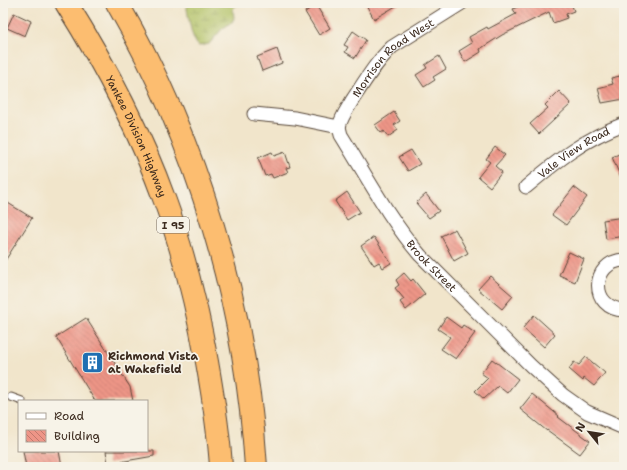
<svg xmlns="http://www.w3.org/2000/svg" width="627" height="470" font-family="'Shantell Sans',sans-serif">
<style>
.wetland{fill:url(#wetland-marsh);stroke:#767641}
.building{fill:url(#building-back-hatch)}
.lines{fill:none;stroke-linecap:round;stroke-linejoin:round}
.service-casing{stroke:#564638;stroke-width:9}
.minor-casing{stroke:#564638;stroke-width:15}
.motorway-casing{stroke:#564638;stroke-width:24}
.service{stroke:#fff;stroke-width:7}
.minor{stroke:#fff;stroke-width:13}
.motorway{stroke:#fcbd6f;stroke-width:22}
.labels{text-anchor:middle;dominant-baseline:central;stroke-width:3.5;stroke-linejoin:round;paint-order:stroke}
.shield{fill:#f7f3e8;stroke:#73665b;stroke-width:1}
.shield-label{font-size:10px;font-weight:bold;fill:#3b2a1e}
.street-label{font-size:11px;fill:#3b2a1e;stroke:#f7f3e8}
.poi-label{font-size:11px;font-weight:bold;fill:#3b2a1e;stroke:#f7f3e8;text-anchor:start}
</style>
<defs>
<pattern id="wetland-marsh" width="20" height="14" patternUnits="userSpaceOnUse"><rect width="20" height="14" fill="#b1c164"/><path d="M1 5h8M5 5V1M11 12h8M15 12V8" fill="none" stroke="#919d52"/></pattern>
<pattern id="building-back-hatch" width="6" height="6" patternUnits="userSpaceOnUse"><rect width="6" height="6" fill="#ee9587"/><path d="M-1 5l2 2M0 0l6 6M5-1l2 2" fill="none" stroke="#c27a6e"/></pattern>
</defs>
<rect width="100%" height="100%" fill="#f7f3e8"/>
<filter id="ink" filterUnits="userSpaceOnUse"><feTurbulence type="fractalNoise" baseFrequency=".025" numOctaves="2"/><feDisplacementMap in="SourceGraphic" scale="8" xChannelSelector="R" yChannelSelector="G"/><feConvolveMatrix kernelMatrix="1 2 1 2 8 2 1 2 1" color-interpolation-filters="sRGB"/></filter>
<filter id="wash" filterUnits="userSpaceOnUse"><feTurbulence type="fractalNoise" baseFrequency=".012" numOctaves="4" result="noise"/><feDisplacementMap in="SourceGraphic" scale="16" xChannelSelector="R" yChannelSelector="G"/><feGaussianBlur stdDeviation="0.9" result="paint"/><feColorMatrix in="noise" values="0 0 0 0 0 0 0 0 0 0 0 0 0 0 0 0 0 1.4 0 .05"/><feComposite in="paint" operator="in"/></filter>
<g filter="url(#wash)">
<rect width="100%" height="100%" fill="#f1e5cb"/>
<path class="wetland" d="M186 3H240L233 8 234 18 232 22 222 29 209 44 199 46C191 41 188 13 186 3Z"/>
<g id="blocks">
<path class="building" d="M365 3H401L374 19Z
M526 3H571L574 11 566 14 567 18 553 23 549 12 502 35 480 49 481 52 465 62 459 51 472 43 469 37 487 27 488 29 516 14 513 9Z
M316 5 330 28 319 35 305 12Z
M14 13 31 21 25 36 7 28Z
M353 31 366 40 355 58 345 52 348 47 344 45Z
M277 49 282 63 262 71 257 57Z
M439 56 446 69 433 77 435 80 424 87 416 75 427 68 425 65Z
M620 76 622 83 624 82V99L602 103 598 88 613 84 611 78Z
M559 91 571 104 539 134 530 124 548 108 545 105Z
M394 112 400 121 394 125 398 130 388 137 384 131 381 133 375 125Z
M495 147 505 155 495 166 502 172 490 187 478 177 490 162 486 159Z
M411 150 420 164 408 171 399 157Z
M272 152 274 156 285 152 290 167 286 168 288 172 273 178 271 174 265 176 258 158Z
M624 152V185L612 157Z
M574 187 587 197 566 225 552 215Z
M347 192 360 212 347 220 335 201Z
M426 194 439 211 429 218 416 203Z
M3 200 32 218 3 264Z
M624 217V236L606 239 603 220Z
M455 229 468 253 454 261 441 236Z
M374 237 391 263 383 268 379 262 374 265 361 246Z
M569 252 584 259 575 282 559 275Z
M404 273 411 281 413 279 425 294 406 310 400 302 404 299 395 288 399 285 396 280Z
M490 276 513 296 502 309 478 289Z
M534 315 555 334 544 347 523 328Z
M446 317 461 328 463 325 475 333 456 359 441 349 450 337 438 329Z
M86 318 130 387 133 401H95L56 337Z
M586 357 605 373 594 386 584 378 583 381 569 369 574 362 579 365Z
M492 359 518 379 507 393 498 386 484 399 475 391 488 378 481 373Z
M532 394 559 416 558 417 590 441 580 454 547 430V431L520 409Z
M23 451H59L62 467H26Z
M106 451H154V456L108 464Z"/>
</g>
</g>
<g filter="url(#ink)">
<use href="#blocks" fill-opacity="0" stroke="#564638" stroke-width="1"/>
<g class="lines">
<defs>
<path id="service" d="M11 397 22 401"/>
<g id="minor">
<path id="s1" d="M254 114 295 118 339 127 341 135C366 175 389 219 420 255L531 366 563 395 587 412 624 428"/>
<path id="s2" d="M339 127C341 117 348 108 353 99 365 81 376 62 392 47L462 3"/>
<path id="s3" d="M526 187C558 160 584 139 624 124"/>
<path d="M624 260C590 262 590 309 624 310"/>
</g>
<g id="motorway">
<path id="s4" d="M66 3C105 65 140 132 165 201 184 253 197 307 207 362 213 396 219 432 221 467"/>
<path d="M117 3C198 143 246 305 256 467"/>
</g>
</defs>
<use href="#service" class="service-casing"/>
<use href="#minor" class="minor-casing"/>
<use href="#motorway" class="motorway-casing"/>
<use href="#service" class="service"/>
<use href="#minor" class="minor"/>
<use href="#motorway" class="motorway"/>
</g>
</g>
<defs>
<symbol id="building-square" viewBox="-11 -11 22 22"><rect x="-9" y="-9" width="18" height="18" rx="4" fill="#1f6fb2" stroke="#f7f3e8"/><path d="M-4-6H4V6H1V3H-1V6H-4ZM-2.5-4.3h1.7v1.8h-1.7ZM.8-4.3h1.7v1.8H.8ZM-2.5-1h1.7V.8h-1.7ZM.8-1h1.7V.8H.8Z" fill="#fff"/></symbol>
</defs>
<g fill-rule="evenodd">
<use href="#building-square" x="80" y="350" width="25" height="25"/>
</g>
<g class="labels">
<rect class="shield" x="157" y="217" width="32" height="16" rx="3"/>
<g class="shield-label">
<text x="173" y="225">I 95</text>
</g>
<g class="street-label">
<text stroke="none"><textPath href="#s2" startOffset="90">Morrison Road West</textPath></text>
<text stroke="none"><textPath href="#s4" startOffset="151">Yankee Division Highway</textPath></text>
<text stroke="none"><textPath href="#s3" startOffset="59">Vale View Road</textPath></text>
<text stroke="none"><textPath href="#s1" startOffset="254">Brook Street</textPath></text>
</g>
<g class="poi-label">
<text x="108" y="356">Richmond Vista<tspan x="108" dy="13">at Wakefield</tspan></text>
</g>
</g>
<rect width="627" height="470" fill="none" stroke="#f7f3e8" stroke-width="16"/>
<rect x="18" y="400" width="130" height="52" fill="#f7f3e8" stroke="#aca397"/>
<rect x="26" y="413" width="20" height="6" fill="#ffffff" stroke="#aca397"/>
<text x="54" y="420" font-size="12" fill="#3b2a1e">Road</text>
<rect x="26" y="430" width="20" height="12" fill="url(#building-back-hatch)" stroke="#aca397"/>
<text x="54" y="440" font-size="12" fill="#3b2a1e">Building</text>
<g transform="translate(589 432) rotate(300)" stroke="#f7f3e8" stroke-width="3" paint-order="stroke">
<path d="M0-3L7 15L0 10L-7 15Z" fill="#3b2a1e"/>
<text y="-6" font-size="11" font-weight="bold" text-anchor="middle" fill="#3b2a1e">N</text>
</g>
</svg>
